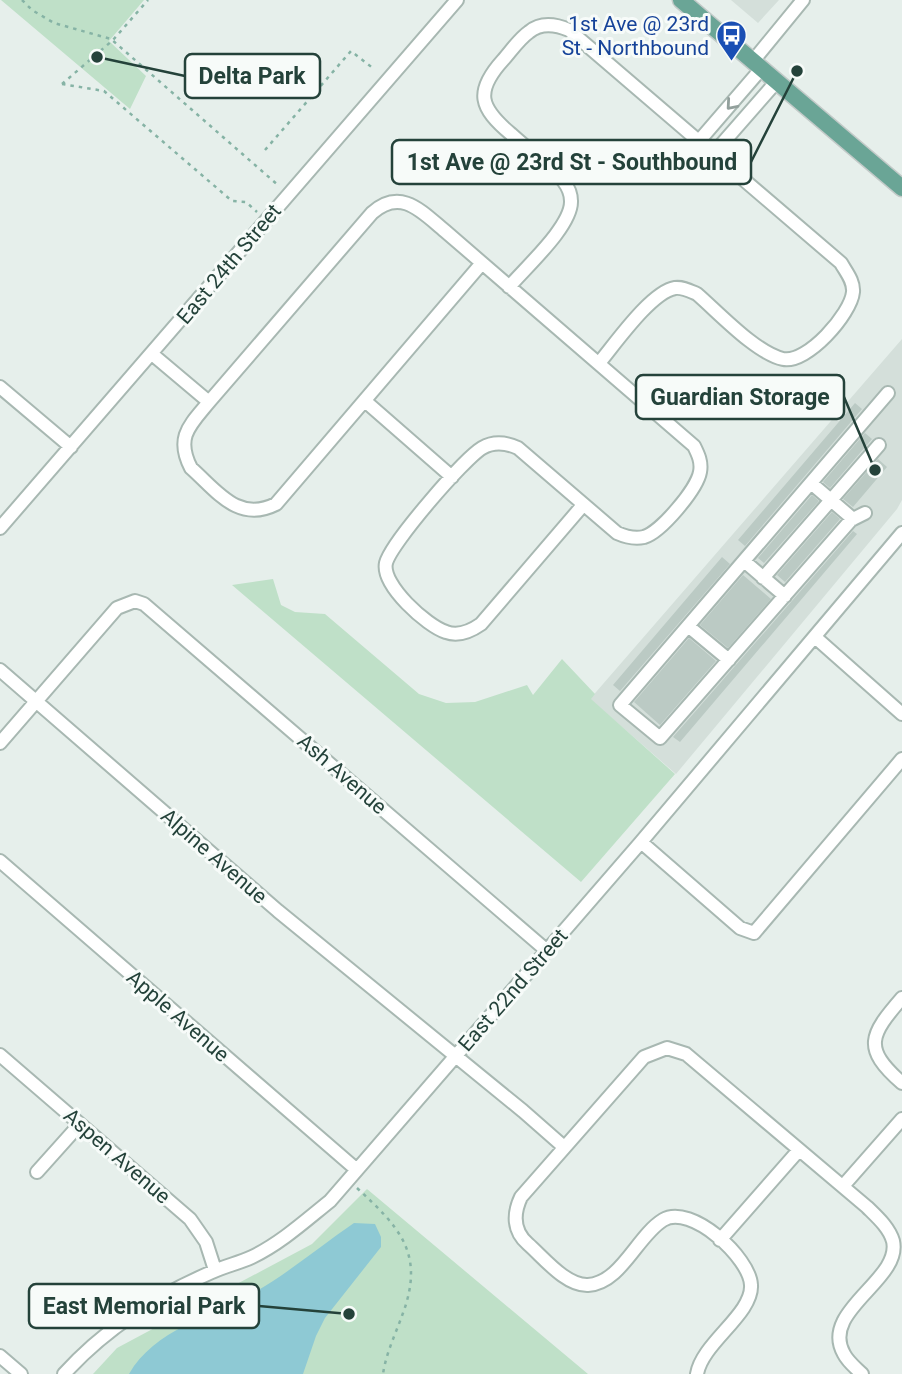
<svg xmlns="http://www.w3.org/2000/svg" width="902" height="1374" font-family="Roboto,sans-serif">
<style>
.built{fill:#d4dfda}
.green{fill:#bfe0c8}
.water{fill:#8ec9d4}
.building{fill:#bbcac4}
.lines{fill:none;stroke-linecap:round;stroke-linejoin:round}
.minor-casing{stroke:#a8b8b2;stroke-width:16}
.major-casing{stroke:#c2cac8;stroke-width:19}
.path{stroke:#86b3a5;stroke-width:2.5;stroke-dasharray:3.5 5;stroke-linecap:butt}
.minor{stroke:#fff;stroke-width:12}
.major{stroke:#6aa596;stroke-width:16}
.oneway{stroke:#92a09c}
.labels{text-anchor:middle;dominant-baseline:central;stroke-width:6;stroke-linejoin:round;paint-order:stroke}
.transit-label{font-size:21px;fill:#164399;stroke:#f7fbf9;text-anchor:end}
.street-label{font-size:21px;fill:#24423a;stroke:#f7fbf9}
.leader{fill:none;stroke:#24423a;stroke-width:2.5}
.callout-dot{fill:#24423a;stroke:#f7fbf9;stroke-width:2.5}
.callout{fill:#f7fbf9;stroke:#24423a;stroke-width:2.5}
.callout-label{font-size:23px;text-anchor:middle;font-weight:bold;fill:#24423a}
</style>
<rect width="100%" height="100%" fill="#e6efeb"/>
<path class="built" d="M731 0H779L758 23Z
M902 339V500L897 509 676 774 590 699Z"/>
<path class="green" d="M1 0H144L109 41 146 76 130 109Z
M273 579 281 605 295 612 325 614 419 694 446 703 475 702 527 685 533 695 562 659 595 694 591 699 675 774 581 882 232 585Z
M367 1189 588 1374H93L117 1348 312 1244Z"/>
<path class="water" d="M354 1223 375 1224 381 1237V1247L325 1318 316 1336 303 1374H129C154 1330 211 1316 253 1293 289 1273 320 1246 354 1223Z"/>
<path class="building" d="M855 403 862 409 745 546 738 540Z
M865 433 872 439 830 488 823 482Z
M878 459 887 467 853 507 843 499Z
M812 495 819 501 764 563 758 558Z
M832 512 840 519 785 582 777 575Z
M853 531 857 534 680 742 673 737Z
M722 557 730 564 620 691 613 685Z
M743 575 771 599 728 648 700 625Z
M689 638 716 661 660 725 634 702Z"/>
<g class="lines">
<defs>
<path id="minor" d="M753 61 803 0
M699 141 762 68
M714 153 777 81
M482 263 276 504C238 523 217 491 191 468 175 437 190 425 209 402L372 213C401 187 422 212 445 231L694 446C698 454 702 462 700 472 697 489 661 532 644 537 634 539 626 537 617 533L518 448C507 443 494 441 482 448 464 459 391 543 386 563 381 585 427 626 446 632 459 637 471 631 481 624L583 505
M509 287C526 267 572 226 571 201 571 186 559 175 548 166 536 155 523 145 511 134 480 108 474 92 503 60 511 51 519 39 529 32 541 22 555 24 569 30L841 263C846 272 854 281 853 292 851 314 807 364 783 359 756 353 719 313 697 294 690 291 683 287 675 288 651 292 615 344 599 363
M152 354 209 402
M0 387 71 447
M365 401 452 477
M811 483 853 519
M865 513 851 520 660 738 620 705 888 393
M0 528 457 0
M744 561 785 596
M763 578 879 445
M688 626 729 660
M815 637 902 714
M0 670 278 911 523 1111 564 1147
M0 743 117 608 135 601 144 604 546 950
M641 842 740 928 754 933 902 759
M0 861 357 1170
M902 998C870 1035 862 1048 902 1083
M0 1055 190 1219 206 1242 215 1270
M37 1172 80 1124
M843 1186 902 1119
M720 1240 799 1150
M0 1356 21 1374
M64 1374C105 1329 156 1296 212 1272 225 1266 239 1263 252 1257 281 1243 305 1221 330 1201L641 842 902 533
M697 1374C702 1343 753 1314 751 1285 750 1258 691 1203 663 1220 637 1236 621 1283 588 1285 566 1286 544 1258 528 1244 513 1231 513 1214 521 1197L644 1057 667 1048 686 1054 867 1207C876 1216 889 1227 893 1241 902 1280 819 1311 844 1354 848 1362 856 1368 862 1374"/>
<path id="major" d="M681 0 902 188"/>
</defs>
<use href="#minor" class="minor-casing"/>
<use href="#major" class="major-casing"/>
<path class="path" d="M22 0 32 10 54 23 111 39 279 186
M62 84 104 91 232 201 246 202 257 212
M62 84 113 40 148 0
M265 150 351 51 374 69
M357 1188C399 1227 425 1253 403 1313 396 1333 386 1353 383 1374"/>
<use href="#minor" class="minor"/>
<use href="#major" class="major"/>
</g>
<defs><path id="oneway-chevron" d="M-2-3.5L2.5 0L-2 3.5" fill="none" stroke-width="1.6" stroke-linecap="round" stroke-linejoin="round" transform="scale(1.75)"/></defs>
<use class="oneway" href="#oneway-chevron" transform="translate(731 105) rotate(131)"/>
<defs>
<symbol id="bus-pin" viewBox="-11 -11 22 30"><path d="M0 17L-7.5 6A9.5 9.5 0 1 1 7.5 6Z" fill="#1a4fb4" stroke="#f7fbf9"/><path d="M-5-6H5V4H4V6H2V4H-2V6H-4V4H-5ZM-3.5-4V0h7V-4ZM-3.5 1.2v1.5H-2V1.2ZM2 1.2v1.5H3.5V1.2Z" fill="#fff"/></symbol>
</defs>
<g fill-rule="evenodd">
<use href="#bus-pin" x="714" y="18" width="35" height="47"/>
</g>
<g class="labels">
<g class="transit-label">
<text x="709" y="24">1st Ave @ 23rd<tspan x="709" dy="24">St - Northbound</tspan></text>
</g>
<g class="street-label">
<text transform="translate(229 264) rotate(-50)">East 24th Street</text>
<text transform="translate(342 774) rotate(41)">Ash Avenue</text>
<text transform="translate(214 856) rotate(41)">Alpine Avenue</text>
<text transform="translate(513 990) rotate(-49)">East 22nd Street</text>
<text transform="translate(178 1016) rotate(41)">Apple Avenue</text>
<text transform="translate(117 1156) rotate(41)">Aspen Avenue</text>
</g>
</g>
<path class="leader" d="M97 57L185 76M797 71L751 162M875 470L844 397M349 1314L259 1306"/>
<g class="callout-dot">
<circle cx="97" cy="57" r="7"/>
<circle cx="797" cy="71" r="7"/>
<circle cx="875" cy="470" r="7"/>
<circle cx="349" cy="1314" r="7"/>
</g>
<g class="callout">
<rect x="185" y="54" width="135" height="44" rx="7"/>
<rect x="392" y="140" width="359" height="44" rx="7"/>
<rect x="636" y="375" width="208" height="44" rx="7"/>
<rect x="29" y="1284" width="230" height="44" rx="7"/>
</g>
<g class="callout-label">
<text x="252" y="84">Delta Park</text>
<text x="572" y="170">1st Ave @ 23rd St - Southbound</text>
<text x="740" y="405">Guardian Storage</text>
<text x="144" y="1314">East Memorial Park</text>
</g>
</svg>
